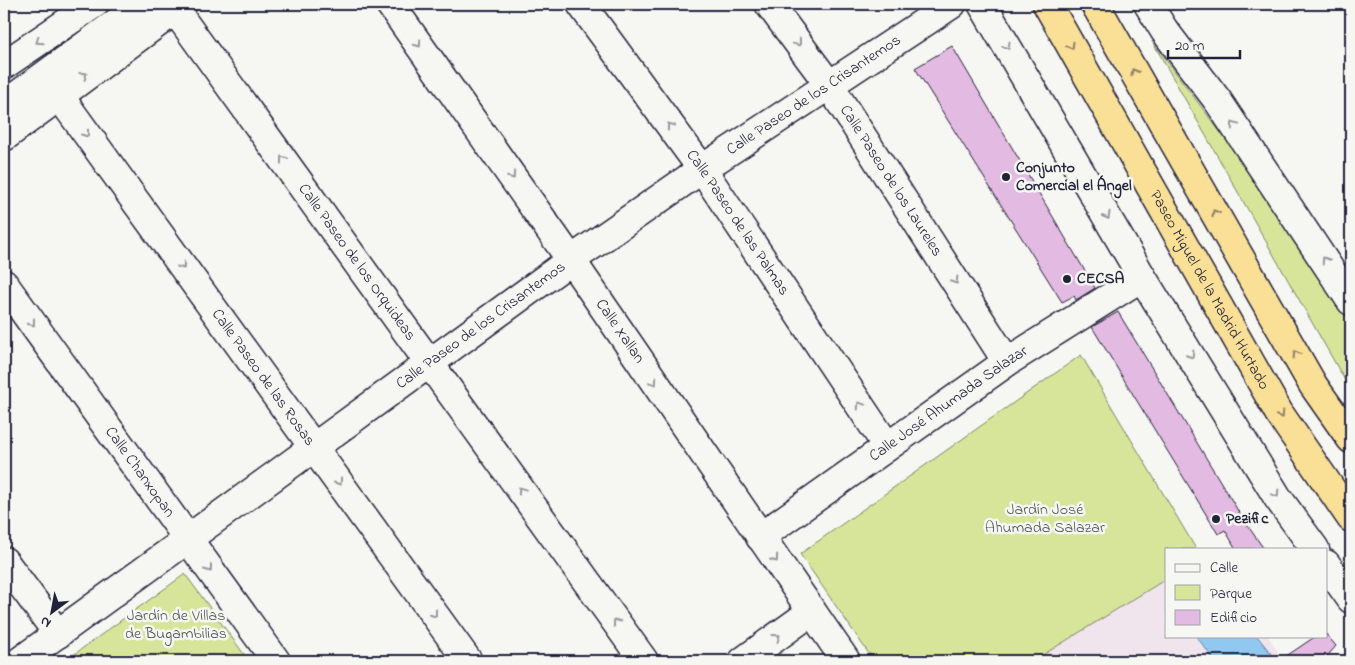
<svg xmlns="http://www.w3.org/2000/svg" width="1355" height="665" font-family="'Indie Flower',sans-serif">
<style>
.built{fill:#f0e4ed}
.green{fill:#d6e599;stroke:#7c846a}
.water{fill:#91c8f0;stroke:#6586a8}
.building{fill:#e3bae2;stroke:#22223b}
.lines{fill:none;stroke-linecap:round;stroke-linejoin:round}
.minor-casing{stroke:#22223b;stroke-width:31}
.tertiary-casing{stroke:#22223b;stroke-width:31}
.secondary-casing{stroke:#22223b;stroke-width:31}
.trunk-casing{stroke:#22223b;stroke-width:31}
.minor{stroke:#f6f6f2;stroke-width:28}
.tertiary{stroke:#f6f6f2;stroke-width:28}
.secondary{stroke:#f6f6f2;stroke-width:28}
.trunk{stroke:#fadf96;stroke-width:28}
.oneway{stroke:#9797a0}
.oneway2{stroke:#8e8068}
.poi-dot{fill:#22223b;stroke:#f6f6f2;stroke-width:2}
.labels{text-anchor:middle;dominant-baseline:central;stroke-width:5;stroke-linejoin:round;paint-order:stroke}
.street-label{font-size:16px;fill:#22223b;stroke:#f6f6f2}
.poi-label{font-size:16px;font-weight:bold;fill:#22223b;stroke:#f6f6f2;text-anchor:start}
.park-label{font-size:16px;fill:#4f5352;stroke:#f6f6f2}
</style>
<rect width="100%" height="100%" fill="#f6f6f2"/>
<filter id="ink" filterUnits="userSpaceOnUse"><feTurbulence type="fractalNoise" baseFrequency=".02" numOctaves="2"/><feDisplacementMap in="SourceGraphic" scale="10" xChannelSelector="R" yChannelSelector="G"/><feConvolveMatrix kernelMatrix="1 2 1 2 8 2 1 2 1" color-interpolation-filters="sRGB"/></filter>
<g filter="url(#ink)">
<path class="built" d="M1166 579V636H1268L1283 661H1033Z"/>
<path class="green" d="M1152 41 1304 244 1351 322V391Z
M1081 355 1196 549H1166V579L1033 661H874L800 554Z
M185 574 249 661H65Z"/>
<path class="water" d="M1196 636H1257L1277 661H1215Z"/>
<path class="building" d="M952 46 1095 288 1076 300 1074 296 1062 302 915 68Z
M1118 312 1243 519 1264 549H1236L1225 530 1218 534 1092 327Z
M1326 634 1336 646 1323 661H1279L1316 636H1326Z"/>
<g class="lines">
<defs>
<g id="minor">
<path id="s1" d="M390 4 571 260 846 661"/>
<path id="s2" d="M581 4 702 169 887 446"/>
<path id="s3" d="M769 4 830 86 1007 362"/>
<path id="s4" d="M175 10 644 661"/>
<path d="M4 65 94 4"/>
<path id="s5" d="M58 94 468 661"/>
<path d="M4 137 183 4"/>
<path id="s6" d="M4 284 276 661"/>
<path id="s7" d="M760 537 1007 362 1142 277"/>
<path d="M4 561 58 634"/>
<path id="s8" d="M20 661 571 260 702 169 952 4"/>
<path d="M743 661 811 612"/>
</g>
<path id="tertiary" d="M982 4 1142 277 1278 498 1315 549
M1148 4 1164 30 1218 101 1351 301
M1326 564 1351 599"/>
<path id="secondary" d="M4 105 142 4"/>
<g id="trunk">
<path id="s9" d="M1047 4 1279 413 1351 518"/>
<path d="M1095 4 1313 385 1351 439"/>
</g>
</defs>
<use href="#minor" class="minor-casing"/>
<use href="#tertiary" class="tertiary-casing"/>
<use href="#secondary" class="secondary-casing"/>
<use href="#trunk" class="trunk-casing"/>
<use href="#minor" class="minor"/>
<use href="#tertiary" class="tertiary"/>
<use href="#secondary" class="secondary"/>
<use href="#trunk" class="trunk"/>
</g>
<defs><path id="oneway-chevron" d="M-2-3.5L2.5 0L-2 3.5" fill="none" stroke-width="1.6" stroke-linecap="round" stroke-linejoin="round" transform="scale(1.25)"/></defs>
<g class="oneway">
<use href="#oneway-chevron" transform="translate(39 41) rotate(146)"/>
<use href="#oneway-chevron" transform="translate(798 43) rotate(53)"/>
<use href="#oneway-chevron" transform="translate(418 44) rotate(55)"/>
<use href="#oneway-chevron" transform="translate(1007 46) rotate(60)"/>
<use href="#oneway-chevron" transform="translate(84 75) rotate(-36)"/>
<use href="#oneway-chevron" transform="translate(1234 125) rotate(-124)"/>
<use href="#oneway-chevron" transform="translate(670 126) rotate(-126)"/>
<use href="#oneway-chevron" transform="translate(86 134) rotate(54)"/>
<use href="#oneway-chevron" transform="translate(283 159) rotate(-126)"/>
<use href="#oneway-chevron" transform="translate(512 176) rotate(55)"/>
<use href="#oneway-chevron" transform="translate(1107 216) rotate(60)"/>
<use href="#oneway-chevron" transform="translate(1325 260) rotate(-123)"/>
<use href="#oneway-chevron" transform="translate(182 266) rotate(54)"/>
<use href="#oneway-chevron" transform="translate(955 281) rotate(57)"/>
<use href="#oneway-chevron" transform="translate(32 323) rotate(54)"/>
<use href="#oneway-chevron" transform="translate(1191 355) rotate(58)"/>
<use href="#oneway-chevron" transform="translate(654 382) rotate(56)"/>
<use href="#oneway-chevron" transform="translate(860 405) rotate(-124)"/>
<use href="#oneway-chevron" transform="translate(339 482) rotate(54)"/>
<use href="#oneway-chevron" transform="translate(521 490) rotate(-126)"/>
<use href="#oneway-chevron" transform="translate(1276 494) rotate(57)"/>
<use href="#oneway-chevron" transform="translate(775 559) rotate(55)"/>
<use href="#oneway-chevron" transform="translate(209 569) rotate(54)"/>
<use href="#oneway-chevron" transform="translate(434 614) rotate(54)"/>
<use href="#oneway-chevron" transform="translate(616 622) rotate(-126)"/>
<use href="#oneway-chevron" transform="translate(777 637) rotate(-36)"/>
</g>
<g class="oneway2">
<use href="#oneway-chevron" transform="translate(1071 46) rotate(60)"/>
<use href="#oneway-chevron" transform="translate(1134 72) rotate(-120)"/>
<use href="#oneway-chevron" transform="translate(1215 213) rotate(-120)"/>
<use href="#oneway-chevron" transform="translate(1296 354) rotate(-120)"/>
<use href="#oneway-chevron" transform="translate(1281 415) rotate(57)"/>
</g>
</g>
<g class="poi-dot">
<circle cx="1006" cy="177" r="5"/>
<circle cx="1067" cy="279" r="5"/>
<circle cx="1216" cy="519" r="5"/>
</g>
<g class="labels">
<g class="street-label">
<text stroke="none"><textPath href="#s8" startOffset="975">Calle Paseo de los Crisantemos</textPath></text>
<text stroke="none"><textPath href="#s3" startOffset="215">Calle Paseo de los Laureles</textPath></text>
<text stroke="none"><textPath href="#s2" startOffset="269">Calle Paseo de las Palmas</textPath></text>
<text stroke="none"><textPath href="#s4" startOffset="311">Calle Paseo de los Orquideas</textPath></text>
<text stroke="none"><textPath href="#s9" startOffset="329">Paseo Miguel de la Madrid Hurtado</textPath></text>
<text stroke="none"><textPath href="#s8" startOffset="570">Calle Paseo de los Crisantemos</textPath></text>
<text stroke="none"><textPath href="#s1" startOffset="400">Calle Xallan</textPath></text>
<text stroke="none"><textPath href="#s5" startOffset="350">Calle Paseo de las Rosas</textPath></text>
<text stroke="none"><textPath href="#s7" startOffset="231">Calle José Ahumada Salazar</textPath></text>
<text stroke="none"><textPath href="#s6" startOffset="232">Calle Chanxopan</textPath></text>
</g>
<g class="poi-label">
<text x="1016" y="168">Conjunto<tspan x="1016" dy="18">Comercial el Ángel</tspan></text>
<text x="1077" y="279">CECSA</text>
<text x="1226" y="519">Pezific</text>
</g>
<g class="park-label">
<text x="1045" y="510">Jardín José<tspan x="1045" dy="18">Ahumada Salazar</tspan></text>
<text x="176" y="616">Jardín de Villas<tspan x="176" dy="18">de Bugambilias</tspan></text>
</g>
</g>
<rect width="1355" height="665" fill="none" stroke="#f6f6f2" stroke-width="20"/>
<rect x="10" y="10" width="1335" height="645" fill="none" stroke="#22223b" stroke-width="2" filter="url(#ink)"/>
<rect x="1165" y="548" width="162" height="90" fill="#f6f6f2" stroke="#a1a1a9"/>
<rect x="1175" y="564" width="25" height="8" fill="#f6f6f2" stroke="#a1a1a9"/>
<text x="1210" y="572" font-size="15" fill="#22223b">Calle</text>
<rect x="1175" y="585" width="25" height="15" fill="#d6e599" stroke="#a1a1a9"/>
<text x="1210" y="598" font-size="15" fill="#22223b">Parque</text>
<rect x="1175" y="610" width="25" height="15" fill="#e3bae2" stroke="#a1a1a9"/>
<text x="1210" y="622" font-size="15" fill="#22223b">Edificio</text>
<g transform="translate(52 612) rotate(212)" stroke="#f6f6f2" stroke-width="4" paint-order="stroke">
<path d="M0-4L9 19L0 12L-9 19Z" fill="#22223b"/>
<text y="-8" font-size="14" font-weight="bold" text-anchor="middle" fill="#22223b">N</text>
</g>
<path d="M1168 50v8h72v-8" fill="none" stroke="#22223b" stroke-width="2.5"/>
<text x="1175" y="50" font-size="15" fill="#22223b" stroke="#f6f6f2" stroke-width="4" paint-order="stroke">20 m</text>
</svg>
